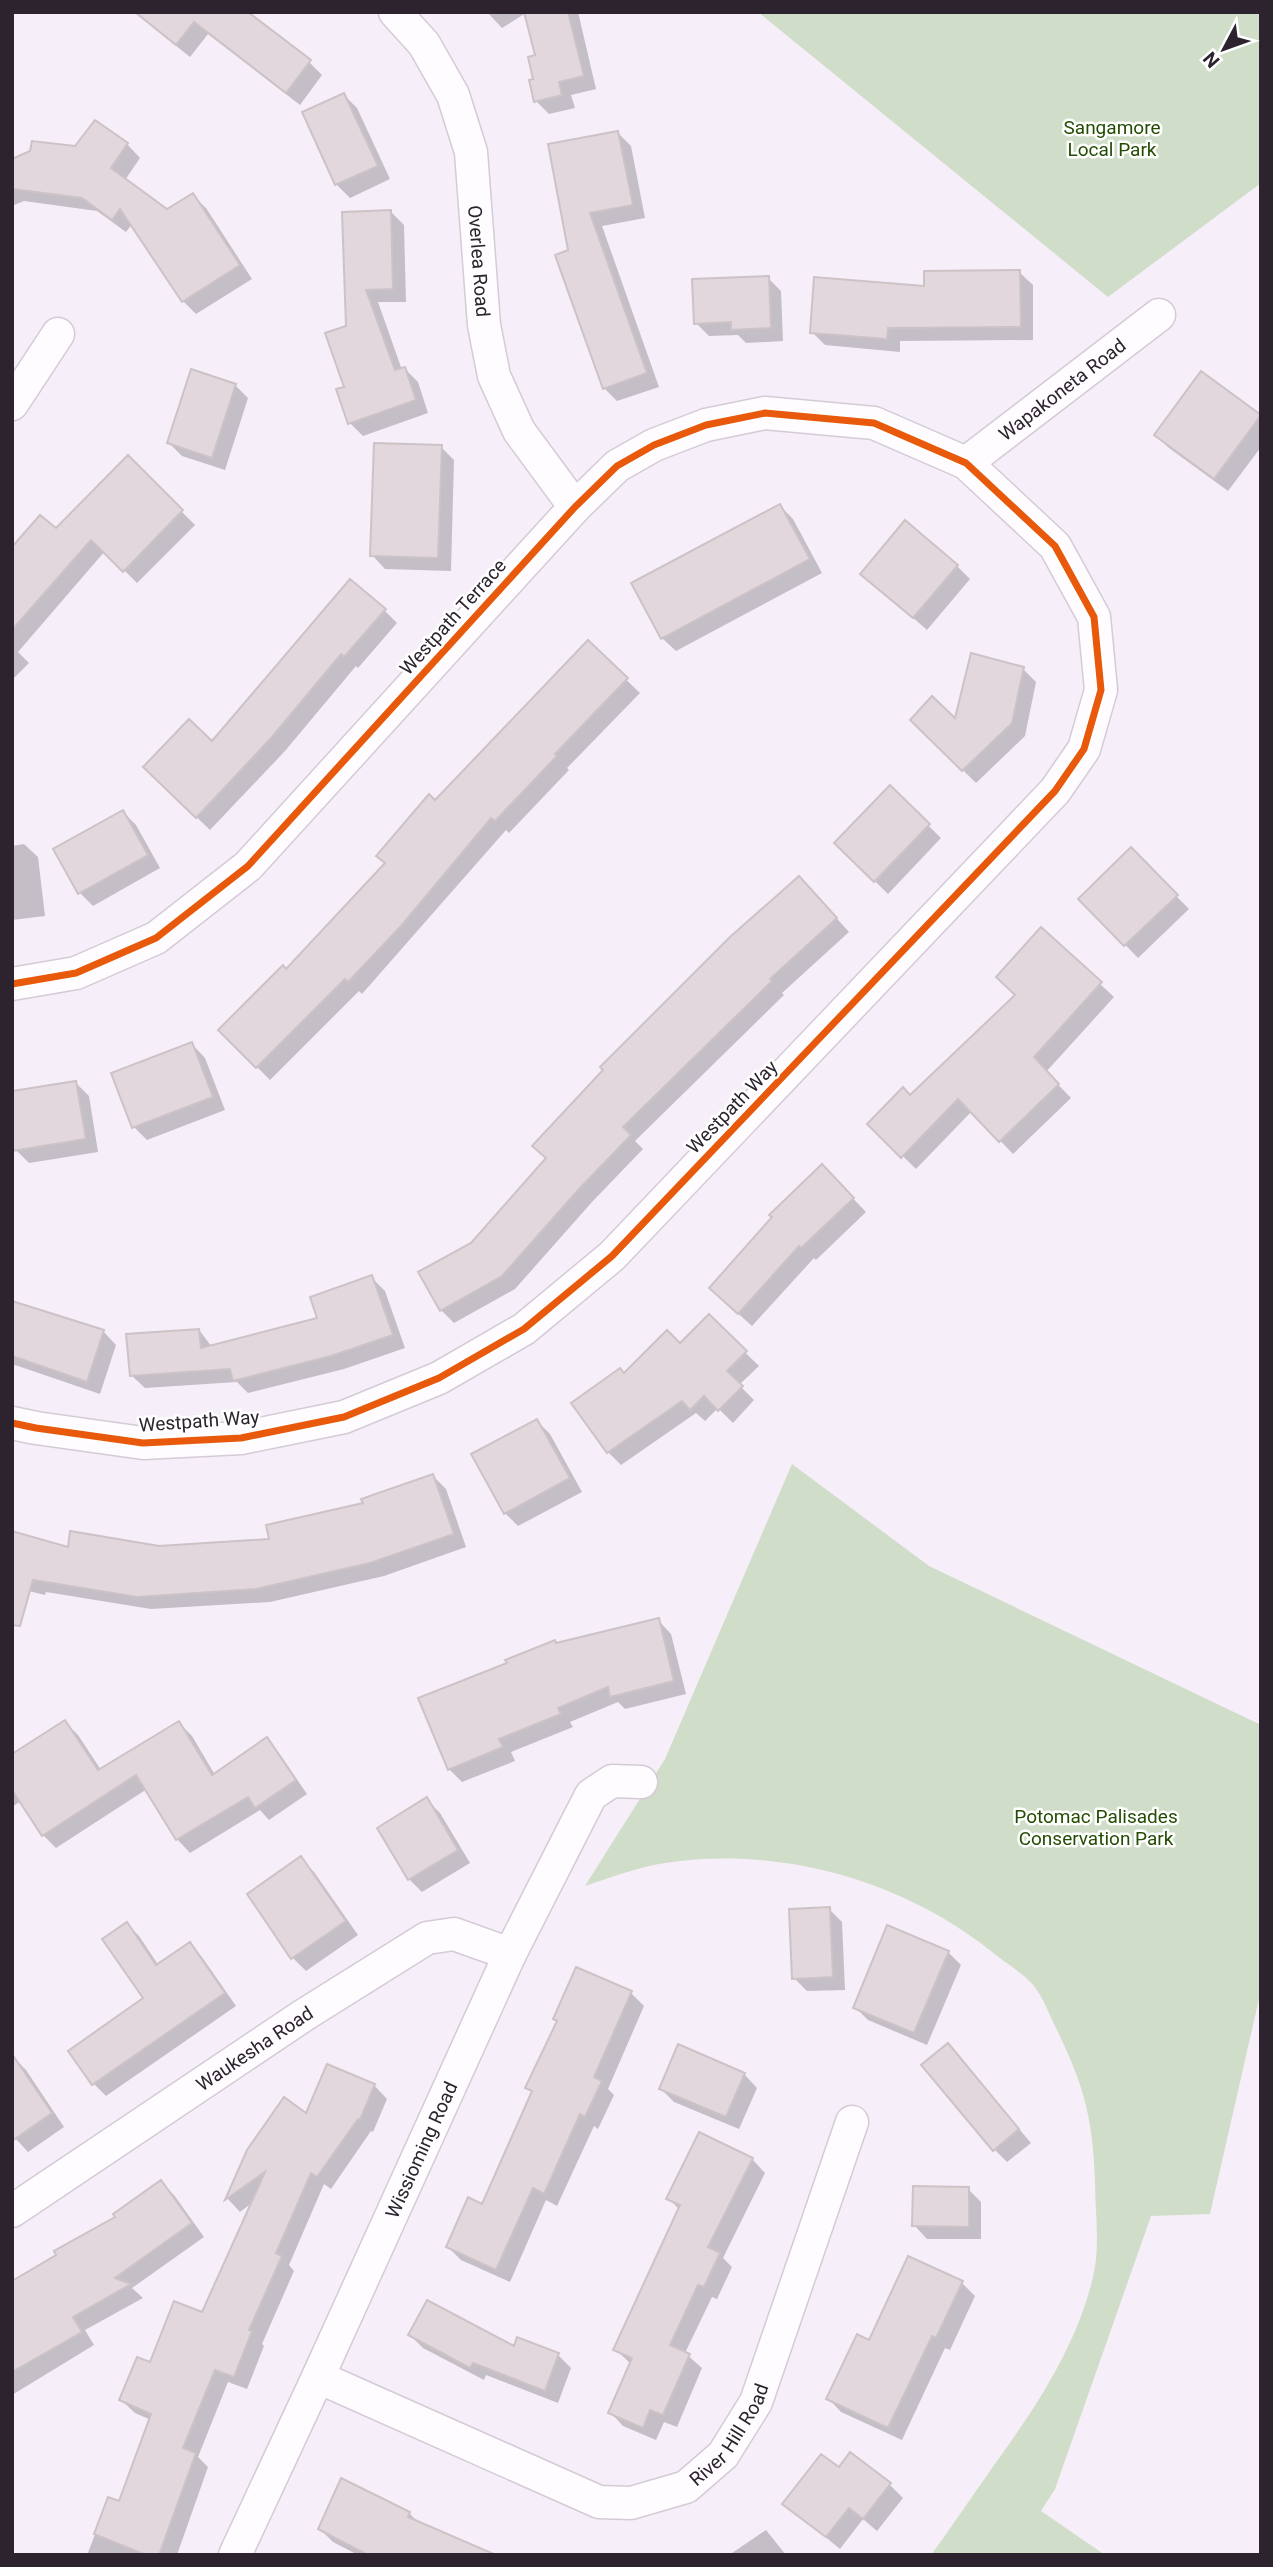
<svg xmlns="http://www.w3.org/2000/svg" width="1273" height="2567" font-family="Roboto,sans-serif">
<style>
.green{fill:#d0ddc9}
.shadow{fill:#0003}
.building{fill:#e2d7dc;stroke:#cdc2c6;stroke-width:2}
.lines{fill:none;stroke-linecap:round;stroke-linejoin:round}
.minor-casing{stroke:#d4cbd6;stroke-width:35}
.minor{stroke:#fefcfe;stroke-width:32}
.cycleway-casing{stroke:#fff;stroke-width:11}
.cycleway{stroke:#e8590c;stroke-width:7}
.labels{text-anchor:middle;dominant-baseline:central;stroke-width:5;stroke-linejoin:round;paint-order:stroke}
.park-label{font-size:19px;fill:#244c03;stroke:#fff}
.street-label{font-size:19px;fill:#2c232e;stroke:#fff}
</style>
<rect width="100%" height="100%" fill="#f6eef9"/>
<path class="green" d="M758 12H1261V183L1108 297Z
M792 1464 929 1566 1261 1725V1990L1210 2214 1151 2216 1055 2489 1041 2511 1105 2555H931C959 2517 984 2478 1012 2440 1045 2393 1078 2338 1092 2281 1101 2248 1095 2215 1095 2181 1093 2117 1083 2083 1055 2026 1049 2014 1043 1997 1034 1986 1023 1973 1004 1962 991 1951 900 1879 780 1846 665 1863 638 1867 612 1877 585 1886L665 1759Z"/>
<path class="shadow" d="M134 12H234L309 62 322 75 300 105 208 34 190 57Z
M487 12H578L596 89 571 95 575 108 549 114 536 101 537 56 526 13 502 28Z
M344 95 357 108 390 179 350 198 336 184Z
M618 133 631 146 645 218 602 226 659 387 617 401 604 388 570 251Z
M127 144 140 158 125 180 167 211 192 195 206 208 252 279 196 314 183 301 132 224 126 232 97 211 24 201 14 205 12 203V161L76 147Z
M390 211 404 225 406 302H378L402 370 405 369 418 382 428 413 363 436 350 423 346 388 348 327Z
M1019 272 1033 285V340L900 341V352L825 345 812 332 926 288Z
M768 278 781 291 783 341 746 343 738 335 709 336 696 323Z
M1201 373 1261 417V447L1228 491 1169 448 1156 435Z
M235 385 248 398 225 470 182 456 169 443Z
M441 447 454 460 451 571 385 569 372 555Z
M128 458 195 525 137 583 105 551 18 652 29 663 12 680V550L56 531Z
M780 506 793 519 822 573 676 651 662 638 633 584Z
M957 566 970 579 927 630 863 574Z
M384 610 397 623 358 668 356 666 285 751 210 830 158 780 213 743Z
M588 643 640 693 567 768 569 770 509 833 506 830 362 994 359 991 270 1080 220 1030 286 971 387 864 435 802Z
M1023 669 1036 682 1025 736 976 783 912 720 956 722Z
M890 788 941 838 888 894 836 843Z
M123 812 136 825 160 868 93 906 80 893Z
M24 844 38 857 45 916 12 920V846Z
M1131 850 1189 909 1138 958 1081 899Z
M812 891 849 932 782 993 784 995 635 1141 643 1149 592 1202 515 1289 454 1323 441 1310Z
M1041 929 1114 997 1046 1072 1071 1098 1013 1154 972 1111 916 1169 870 1124 910 1097 1017 995Z
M192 1044 205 1058 225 1110 147 1140 134 1127Z
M75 1082 89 1096 98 1152 29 1163 16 1150Z
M822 1166 866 1212 816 1260 814 1258 752 1326 724 1301Z
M371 1277 385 1291 405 1348 344 1369 248 1393 237 1382 145 1388 131 1375 199 1330 212 1347 319 1319Z
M12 1303 103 1331 116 1345 100 1394 15 1365 12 1368Z
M709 1317 759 1366 739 1385 754 1400 733 1423 718 1408 705 1421 696 1413 621 1465 608 1452 625 1375 680 1346Z
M537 1421 550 1434 582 1492 518 1526 505 1513Z
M433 1476 446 1489 466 1547 384 1576 270 1602 151 1609 46 1592 45 1595 12 1587 69 1549 159 1547 271 1540Z
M658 1620 671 1634 686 1694 625 1709 618 1702 570 1722 573 1727 511 1752 515 1761 462 1782 449 1769 509 1664 555 1642 558 1644Z
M65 1722 78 1735 101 1770 179 1723 192 1736 215 1775 266 1740 279 1753 307 1794 269 1820 260 1810 190 1853 177 1839 147 1789 56 1848 43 1835 21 1801 12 1807V1756Z
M427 1800 440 1813 470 1863 422 1892 409 1879Z
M301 1859 314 1872 358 1935 306 1971 293 1958Z
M829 1909 842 1922 845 1990 807 1991 794 1978Z
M127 1924 139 1936 159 1966 189 1945 202 1957 236 2006 106 2096 94 2084 145 1999Z
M948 1952 961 1965 927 2045 868 2020 855 2007Z
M631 1993 644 2006 608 2089 614 2095 598 2129 594 2126 557 2206 546 2200 510 2282 461 2260 448 2247 482 2206 533 2093 527 2087 558 2022 555 2019Z
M948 2045 1031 2143 1007 2162 994 2149Z
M13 2057 26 2070 64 2127 28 2152 15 2138Z
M744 2074 757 2088 739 2129 674 2102 661 2089Z
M374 2085 387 2099 373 2132 371 2131 331 2189 324 2184 289 2265 294 2271 262 2344 264 2346 247 2389 228 2382 198 2457 208 2467 177 2555H87L109 2499 120 2503 151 2420 135 2413 121 2400 151 2364 203 2314 253 2202 240 2212 228 2199 249 2150 307 2116Z
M752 2159 765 2173 723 2258 732 2267 717 2299 712 2297 685 2353 702 2368 677 2427 664 2422 656 2440 623 2426 610 2412 631 2364 615 2349 680 2210 668 2198Z
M161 2182 174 2195 204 2237 132 2288 143 2298 85 2330 94 2345 12 2395V2283L118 2218Z
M968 2189 981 2202V2239H927L914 2225Z
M962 2283 975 2296 950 2350 945 2348 902 2440 841 2412 828 2398 870 2342Z
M410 2335 558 2355 571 2368 558 2403 486 2375 484 2380 423 2348Z
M839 2470 890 2485 903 2498 877 2531 863 2519 840 2549 783 2502Z
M409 2513 420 2524 489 2555H358L333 2542 320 2529Z
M766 2530 786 2555H729Z"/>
<path class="building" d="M135 12H248L311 60 286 93 194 22 176 45Z
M524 12H568L584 76 559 82 562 95 534 102 529 80 533 79 528 57 535 55Z
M344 93 378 166 335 185 302 112Z
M95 120 128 143 111 168 167 209 193 193 240 265 182 302 120 209 112 220 82 198 12 189V159L30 151 32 141 75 146Z
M618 131 633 205 590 213 647 373 603 389 555 255 568 250 548 144Z
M391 210 393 289 366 290 395 370 405 367 416 400 348 424 336 389 344 387 325 333 346 326 342 212Z
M1020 270 1021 327 888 328 887 339 810 333 814 277 924 286V271Z
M769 276 771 328 731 330V322L694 324 692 279Z
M191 369 236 384 212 458 167 443Z
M1201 371 1261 415 1214 479 1154 435Z
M374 443 442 445 438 558 370 556Z
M128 455 183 510 123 572 91 540 12 630V547L40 515 56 528Z
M780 504 810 559 661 639 631 583Z
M905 520 958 565 913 618 860 574Z
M350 579 386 609 344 657 341 654 272 737 196 818 143 767 189 719 212 741Z
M588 640 628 678 555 754 557 756 495 821 491 818 401 926 348 982 345 979 256 1068 218 1030 283 965 286 969 385 863 376 856 429 794 435 800Z
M971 653 1024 667 1012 723 962 771 910 720 932 696 955 718Z
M890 785 930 824 874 882 834 843Z
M123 810 148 855 78 894 53 849Z
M1131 847 1178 895 1124 946 1078 899Z
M799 876 837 918 770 979 772 981 623 1127 631 1135 579 1189 502 1276 440 1311 418 1272 471 1243 546 1158 532 1146 603 1070 600 1067 730 937Z
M1041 927 1102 982 1034 1057 1059 1084 999 1142 958 1099 901 1158 867 1124 903 1087 910 1095 1015 995 996 977Z
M192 1042 213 1097 132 1128 111 1073Z
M76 1081 86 1139 12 1151V1091Z
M822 1164 854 1198 801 1248 799 1246 738 1314 709 1288 772 1217 769 1215Z
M372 1275 393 1335 331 1356 233 1381 230 1369 130 1376 126 1334 199 1329 201 1348 317 1318 310 1297Z
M12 1301 104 1330 87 1382 12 1356Z
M709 1314 747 1351 727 1371 743 1386 718 1411 704 1396 690 1410 682 1401 607 1453 571 1403 620 1368 624 1373 667 1330 680 1343Z
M537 1419 570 1478 504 1514 471 1454Z
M433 1474 454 1534 370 1563 256 1589 137 1597 33 1580 20 1626 12 1625V1531L68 1547 70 1531 159 1546 269 1539 266 1525 363 1503 361 1499Z
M659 1618 674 1681 610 1697 608 1687 558 1708 561 1714 499 1739 503 1747 448 1770 418 1698 507 1663 505 1660 555 1640 556 1643Z
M65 1720 98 1770 179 1721 212 1775 267 1737 296 1780 255 1808 248 1797 176 1840 136 1775 42 1836 12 1790V1754Z
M427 1797 458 1850 408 1880 377 1828Z
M301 1856 346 1921 291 1959 247 1894Z
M830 1907 833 1977 792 1979 789 1909Z
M127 1922 156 1965 190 1942 225 1993 92 2085 68 2051 143 1998 102 1939Z
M887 1925 949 1951 914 2033 853 2008Z
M576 1967 632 1991 594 2077 602 2081 585 2117 580 2114 544 2194 533 2188 496 2270 446 2247 468 2197 482 2204 532 2091 525 2088 557 2021 553 2019Z
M948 2043 1019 2129 993 2151 921 2065Z
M678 2044 745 2073 726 2117 659 2089Z
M12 2054 52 2113 12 2141Z
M327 2064 375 2084 360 2120 358 2119 317 2177 311 2173 276 2253 282 2256 249 2330 252 2331 234 2377 215 2370 183 2448 196 2453 159 2555H146L94 2534 108 2497 119 2501 151 2414 119 2400 137 2357 150 2362 174 2301 202 2312 265 2172 225 2200 247 2150 284 2097 306 2113Z
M699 2132 753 2158 708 2247 720 2253 704 2287 698 2285 670 2345 690 2354 663 2415 650 2410 643 2428 608 2413 632 2358 613 2350 680 2205 666 2199Z
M161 2180 192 2223 115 2278 131 2284 73 2317 82 2332 12 2372V2281L56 2255 54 2251 115 2217 113 2214Z
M913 2186 969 2187V2227L912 2226Z
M908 2256 963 2281 936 2338 932 2336 888 2428 826 2399 857 2334 869 2340Z
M427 2300 514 2346 517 2337 559 2353 545 2391 473 2363 470 2368 408 2335Z
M850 2452 891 2483 863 2519 849 2508 826 2537 782 2504 821 2454 839 2467Z
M341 2478 410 2512 408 2517 496 2555H368L318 2529Z"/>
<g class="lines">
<defs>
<g id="minor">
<path id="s1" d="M395 12 424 44 453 95 471 152 484 325 494 376 519 431 575 507"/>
<path d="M12 404 58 334"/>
<path id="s2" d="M966 463 1159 315"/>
<path d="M12 984 76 973 156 938 248 866 575 507 617 466 654 445 706 425 765 413 874 423 966 463 1055 546 1094 617 1101 690 1084 749 1055 791 612 1256 524 1329 439 1378 344 1417 241 1438 143 1443 36 1428 12 1423"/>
<path id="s3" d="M12 2211 304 2015 427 1938 454 1934 510 1954"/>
<path id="s4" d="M318 2377 599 2502 631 2503 686 2487 723 2455 756 2402 852 2122"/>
<path id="s5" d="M235 2555 318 2377 510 1954 591 1795 612 1781 641 1782"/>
</g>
</defs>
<use href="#minor" class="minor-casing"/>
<use href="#minor" class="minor"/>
<defs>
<path id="cycleway" d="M12 984 76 973 156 938 248 866 575 507 617 466 654 445 706 425 765 413 874 423 966 463 1055 546 1094 617 1101 690 1084 749 1055 791 612 1256 524 1329 439 1378 344 1417 241 1438 143 1443 36 1428 12 1423"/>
</defs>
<use href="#cycleway" class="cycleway-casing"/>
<use href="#cycleway" class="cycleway"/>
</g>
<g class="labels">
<g class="park-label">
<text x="1112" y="127">Sangamore<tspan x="1112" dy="22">Local Park</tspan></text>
<text x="1096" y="1816">Potomac Palisades<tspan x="1096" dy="22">Conservation Park</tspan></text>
</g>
<g class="street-label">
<text stroke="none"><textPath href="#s1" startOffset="271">Overlea Road</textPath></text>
<text stroke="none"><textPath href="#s2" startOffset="121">Wapakoneta Road</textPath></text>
<text transform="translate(453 617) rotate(-48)">Westpath Terrace</text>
<text transform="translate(732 1107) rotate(-46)">Westpath Way</text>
<text transform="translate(199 1421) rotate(-4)">Westpath Way</text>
<text stroke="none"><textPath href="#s3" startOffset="292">Waukesha Road</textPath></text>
<text stroke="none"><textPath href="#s5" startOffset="446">Wissioming Road</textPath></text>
<text stroke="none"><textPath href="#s4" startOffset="466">River Hill Road</textPath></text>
</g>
</g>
<rect width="1273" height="2567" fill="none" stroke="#2c232e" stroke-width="28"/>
<g transform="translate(1224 49) rotate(229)" stroke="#ffffff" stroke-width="5" paint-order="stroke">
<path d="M0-5L12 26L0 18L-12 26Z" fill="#2c232e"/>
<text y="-10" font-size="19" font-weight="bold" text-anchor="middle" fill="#2c232e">N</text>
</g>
</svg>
